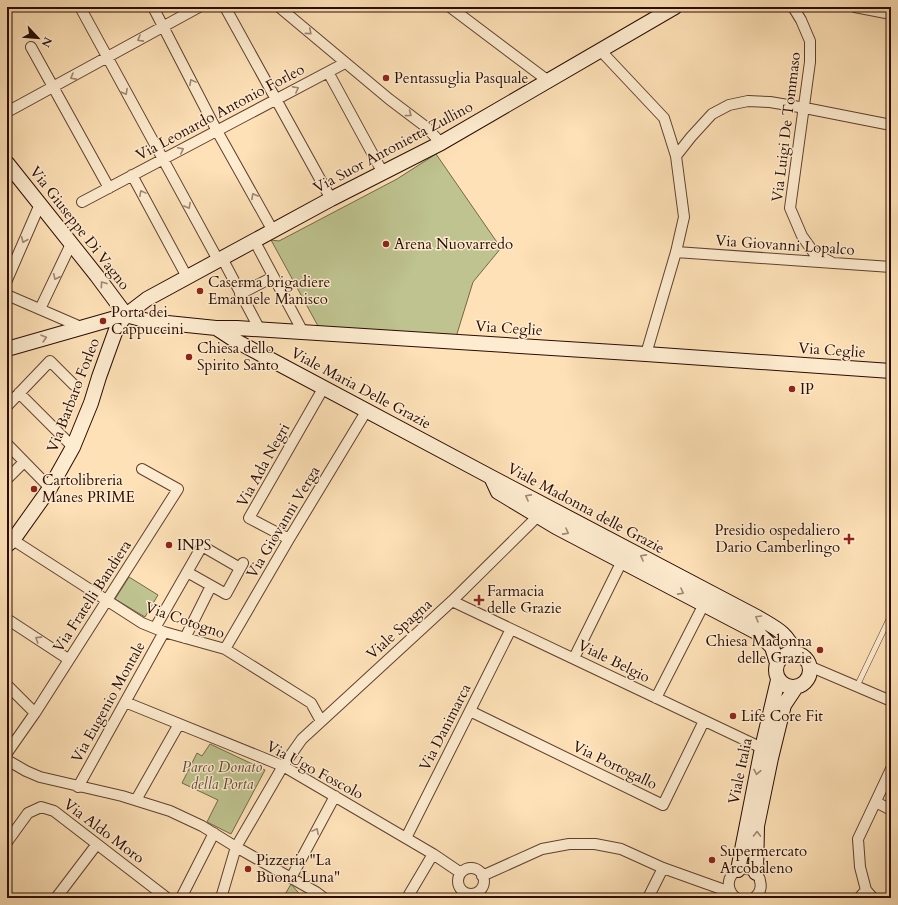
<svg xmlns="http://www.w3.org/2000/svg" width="898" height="905" font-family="Cardo,serif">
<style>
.green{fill:#bec38f;stroke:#746848}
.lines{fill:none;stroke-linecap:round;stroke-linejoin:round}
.lane-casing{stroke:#5f412f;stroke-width:6}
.street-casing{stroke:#5f412f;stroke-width:12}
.secondary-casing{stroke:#2a0c02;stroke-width:16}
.lane{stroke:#feecd0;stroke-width:5}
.street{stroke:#feecd0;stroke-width:10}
.secondary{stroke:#feecd0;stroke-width:14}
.oneway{stroke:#9f8773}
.poi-dot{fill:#8f2418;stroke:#feecd0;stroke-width:1.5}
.labels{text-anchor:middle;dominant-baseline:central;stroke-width:3;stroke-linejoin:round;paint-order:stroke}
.poi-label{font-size:15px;fill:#2a0c02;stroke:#feecd0;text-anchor:start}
.street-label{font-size:15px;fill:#2a0c02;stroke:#feecd0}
.park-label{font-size:15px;font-style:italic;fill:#5e4c33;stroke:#feecd0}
</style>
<rect width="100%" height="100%" fill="#fee1b7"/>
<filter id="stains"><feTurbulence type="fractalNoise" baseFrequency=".005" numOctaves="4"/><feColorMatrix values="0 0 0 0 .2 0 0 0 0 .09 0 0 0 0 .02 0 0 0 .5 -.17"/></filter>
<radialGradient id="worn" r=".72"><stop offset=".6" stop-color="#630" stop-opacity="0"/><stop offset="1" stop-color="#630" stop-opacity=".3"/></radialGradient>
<path class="green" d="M436 154 501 248 473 282 456 337 318 326 271 240 279 241 397 179Z
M129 577 158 595 145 617 115 599Z
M210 744 265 770 231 834 207 822 218 800 182 783 197 753 202 756Z
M291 884 303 898H283Z"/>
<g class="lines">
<defs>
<path id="lane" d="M857 686 891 615"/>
<path id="street" d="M80 7 218 260
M153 7 217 131 273 231
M225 7 331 199
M279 7 389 99 426 127 441 143
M450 7 547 80
M793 7 801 20 810 41V62L790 208 802 236 814 253 831 262
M855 7 891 14
M31 47 109 188
M600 50 664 118 676 156 684 217 676 252 646 354
M328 72 383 173
M7 112 199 7
M676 156 691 137 712 114 729 105 748 101 770 102 805 108 891 125
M132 175 187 277
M82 202 345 63
M254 240 303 332
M676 252 891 267
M222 258 260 330
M7 280 40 204
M240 294 273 277
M7 295 81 327
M40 309 71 244
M19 393 73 447
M7 406 50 361 74 385
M7 444 50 488
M7 479 24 462
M289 539 249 518 324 387
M13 540 142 623 164 632 225 649 311 703 321 721
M187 572 226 594 243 563
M452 601 762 748
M7 619 68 659
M155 628 202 546 240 568
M185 638 211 586
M225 649 289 539 367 410
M574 658 622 561
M809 666 891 701
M7 685 35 713
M656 698 704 604
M125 702 283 766 433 854 461 873
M470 711 663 805 704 721
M7 753 35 713 178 489 142 469
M7 760 26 771 40 777 122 796 170 811 202 826 236 847 316 892 324 898
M78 787 164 632
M136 800 179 724
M876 802 891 810
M406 838 511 629
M7 842 28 813 41 807 54 811 167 898
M458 881a13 13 0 1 1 26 0a13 13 0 1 1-26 0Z
M482 876 542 849 569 844H595L621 849 663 868 730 892
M291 878 335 796
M56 898 97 844
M181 898 214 833
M221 898 236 847 283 766 302 739 452 601 538 516
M407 898 433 854
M648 898 663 868
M736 898C719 884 735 861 753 871 757 874 760 877 760 881 762 888 759 894 754 898
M859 898 866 890
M873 898 866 890 860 867 858 839 891 769"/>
<path id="secondary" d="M7 163 97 276 126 315
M216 328 236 341 491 477 757 617C775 628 787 632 795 653
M7 349 126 315 148 321 216 328H237L646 354 891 371
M491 477 498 492 556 527 758 633 772 647 777 663
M7 545 13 540 50 488 73 447 91 403 99 377 117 327 126 315 147 299 331 199 441 143 675 7
M776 670a17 17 0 1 1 34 0a17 17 0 1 1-34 0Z
M738 870 762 748 778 680
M756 873 757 826 771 758 784 705 796 687"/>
</defs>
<use href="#lane" class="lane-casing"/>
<use href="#street" class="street-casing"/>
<use href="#secondary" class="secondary-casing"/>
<use href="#lane" class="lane"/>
<use href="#street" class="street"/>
<use href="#secondary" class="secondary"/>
</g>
<defs><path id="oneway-chevron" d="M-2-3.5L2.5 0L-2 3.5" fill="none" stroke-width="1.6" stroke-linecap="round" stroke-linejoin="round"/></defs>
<g class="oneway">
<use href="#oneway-chevron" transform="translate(309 32) rotate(40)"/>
<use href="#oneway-chevron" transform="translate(140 39) rotate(151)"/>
<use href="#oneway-chevron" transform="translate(73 77) rotate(151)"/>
<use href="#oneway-chevron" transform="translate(192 82) rotate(-118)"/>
<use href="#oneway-chevron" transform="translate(296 89) rotate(-28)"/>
<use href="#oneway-chevron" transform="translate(125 92) rotate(61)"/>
<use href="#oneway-chevron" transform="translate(409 114) rotate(37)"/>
<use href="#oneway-chevron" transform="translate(181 150) rotate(-27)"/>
<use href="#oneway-chevron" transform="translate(142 193) rotate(-118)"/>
<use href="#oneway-chevron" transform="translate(254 196) rotate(-119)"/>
<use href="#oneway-chevron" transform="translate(188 206) rotate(61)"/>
<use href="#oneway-chevron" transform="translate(24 240) rotate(113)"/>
<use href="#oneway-chevron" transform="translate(56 277) rotate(115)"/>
<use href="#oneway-chevron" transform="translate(103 284) rotate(-126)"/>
<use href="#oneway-chevron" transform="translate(44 338) rotate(-16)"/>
<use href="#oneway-chevron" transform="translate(528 497) rotate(-152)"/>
<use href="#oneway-chevron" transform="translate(566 532) rotate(28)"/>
<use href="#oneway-chevron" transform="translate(643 557) rotate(-152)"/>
<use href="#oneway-chevron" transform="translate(681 592) rotate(28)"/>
<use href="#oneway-chevron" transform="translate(758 618) rotate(-150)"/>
<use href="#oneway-chevron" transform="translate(38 639) rotate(-147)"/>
<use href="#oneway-chevron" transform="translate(757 772) rotate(101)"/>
<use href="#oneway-chevron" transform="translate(316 831) rotate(-62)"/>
<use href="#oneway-chevron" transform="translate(757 834) rotate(-89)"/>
</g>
<g class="poi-dot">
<circle cx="386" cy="78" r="4"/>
<circle cx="386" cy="244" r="4"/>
<circle cx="200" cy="291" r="4"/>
<circle cx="103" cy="321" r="4"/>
<circle cx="189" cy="357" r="4"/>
<circle cx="792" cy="389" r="4"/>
<circle cx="34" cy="489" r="4"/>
<path d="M847 533h4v4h4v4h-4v4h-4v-4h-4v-4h4z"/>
<circle cx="169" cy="545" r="4"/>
<path d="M477 594h4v4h4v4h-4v4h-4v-4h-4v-4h4z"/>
<circle cx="820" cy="650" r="4"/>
<circle cx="733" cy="716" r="4"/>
<circle cx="712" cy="860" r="4"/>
<circle cx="248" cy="869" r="4"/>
</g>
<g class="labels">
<g class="poi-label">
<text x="394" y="78">Pentassuglia Pasquale</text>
<text x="394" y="244">Arena Nuovarredo</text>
<text x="208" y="282">Caserma brigadiere<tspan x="208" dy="17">Emanuele Manisco</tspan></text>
<text x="111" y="312">Porta dei<tspan x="111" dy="17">Cappuccini</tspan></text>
<text x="197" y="348">Chiesa dello<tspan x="197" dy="17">Spirito Santo</tspan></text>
<text x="800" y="389">IP</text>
<text x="42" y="480">Cartolibreria<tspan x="42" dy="17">Manes PRIME</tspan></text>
<text x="840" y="530" text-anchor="end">Presidio ospedaliero<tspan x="840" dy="17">Dario Camberlingo</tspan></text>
<text x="177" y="545">INPS</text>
<text x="487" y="591">Farmacia<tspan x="487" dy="17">delle Grazie</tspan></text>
<text x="812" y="641" text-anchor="end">Chiesa Madonna<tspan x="812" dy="17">delle Grazie</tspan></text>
<text x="741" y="716">Life Core Fit</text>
<text x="720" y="851">Supermercato<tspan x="720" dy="17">Arcobaleno</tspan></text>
<text x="256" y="860">Pizzeria "La<tspan x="256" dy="17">Buona Luna"</tspan></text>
</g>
<g class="street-label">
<text transform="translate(220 112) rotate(-28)">Via Leonardo Antonio Forleo</text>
<text transform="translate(786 127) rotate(-83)">Via Luigi De Tommaso</text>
<text transform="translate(393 147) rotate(-28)">Via Suor Antonietta Zullino</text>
<text transform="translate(80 228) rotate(52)">Via Giuseppe Di Vagno</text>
<text transform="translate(785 245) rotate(4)">Via Giovanni Lopalco</text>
<text transform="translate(509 328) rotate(4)">Via Ceglie</text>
<text transform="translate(832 350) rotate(4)">Via Ceglie</text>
<text transform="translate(361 388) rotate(28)">Viale Maria Delle Grazie</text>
<text transform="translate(73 395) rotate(-69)">Via Barbaro Forleo</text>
<text transform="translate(263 465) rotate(-61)">Via Ada Negri</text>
<text transform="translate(586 508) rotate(28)">Viale Madonna delle Grazie</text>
<text transform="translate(283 522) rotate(-59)">Via Giovanni Verga</text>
<text transform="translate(92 596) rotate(-57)">Via Fratelli Bandiera</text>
<text transform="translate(185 620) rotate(19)">Via Cotogno</text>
<text transform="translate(399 629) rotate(-42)">Viale Spagna</text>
<text transform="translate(614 661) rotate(26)">Viale Belgio</text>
<text transform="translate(108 702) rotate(-61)">Via Eugenio Montale</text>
<text transform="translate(445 727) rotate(-63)">Via Danimarca</text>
<text transform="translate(615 765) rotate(26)">Via Portogallo</text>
<text transform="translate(315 770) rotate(28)">Via Ugo Foscolo</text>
<text transform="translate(740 771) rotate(-78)">Viale Italia</text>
<text transform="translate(104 831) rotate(37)">Via Aldo Moro</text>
</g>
<g class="park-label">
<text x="222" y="767">Parco Donato<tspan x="222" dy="17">della Porta</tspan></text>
</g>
</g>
<rect width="898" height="905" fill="none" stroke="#fee1b7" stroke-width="24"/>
<rect x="8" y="8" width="882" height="889" fill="none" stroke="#2a0c02" stroke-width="2"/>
<rect x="12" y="12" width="874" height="881" fill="none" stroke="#2a0c02"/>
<g transform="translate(38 38) rotate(116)" stroke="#feecd0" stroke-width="3" paint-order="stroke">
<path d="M0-3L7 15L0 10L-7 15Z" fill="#2a0c02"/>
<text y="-6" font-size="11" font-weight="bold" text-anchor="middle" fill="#2a0c02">N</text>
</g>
<rect width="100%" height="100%" filter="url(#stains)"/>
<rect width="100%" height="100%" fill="url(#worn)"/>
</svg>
